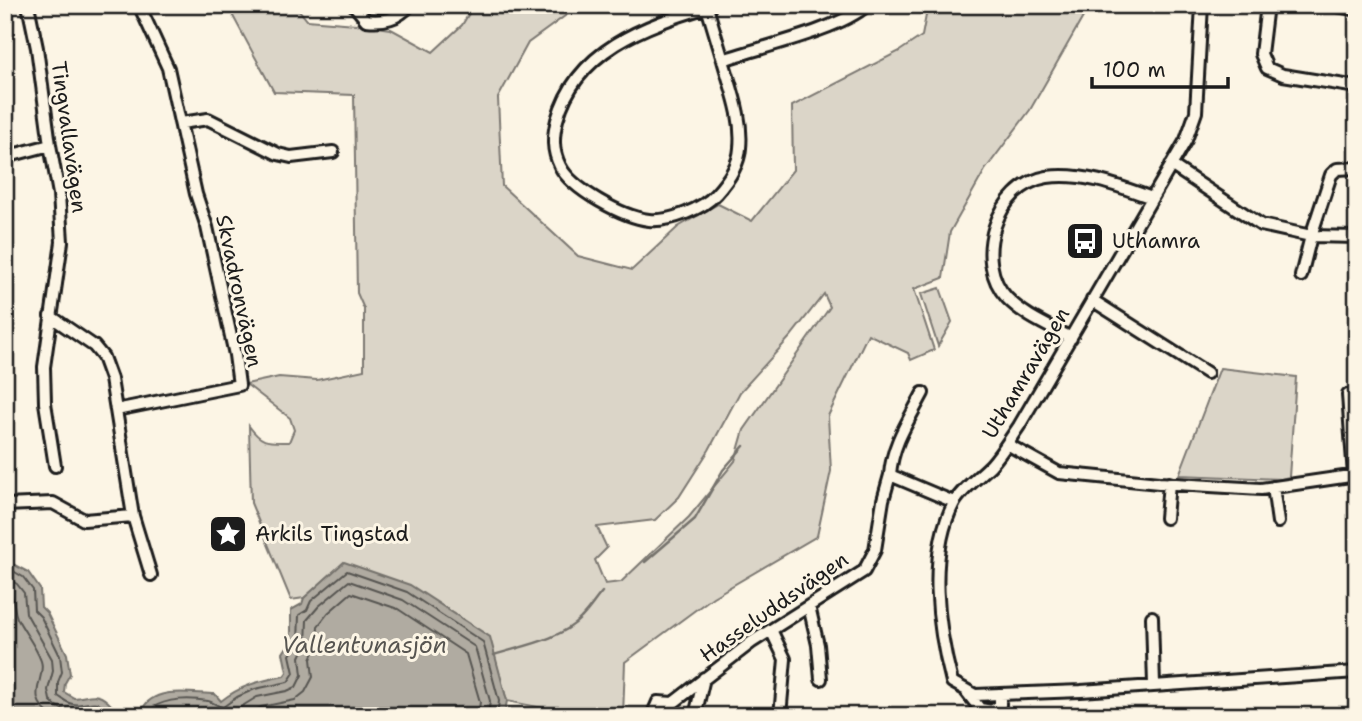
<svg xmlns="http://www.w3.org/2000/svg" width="1362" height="721" font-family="'Shantell Sans',sans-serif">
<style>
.green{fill:#dbd5c8;stroke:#7c7872;stroke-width:2;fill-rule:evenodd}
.water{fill:#b0aba1;stroke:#75726c;stroke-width:2}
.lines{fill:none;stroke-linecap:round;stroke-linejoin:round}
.shore{stroke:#575551;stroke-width:2}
.stream{stroke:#75726c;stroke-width:2.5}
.street-casing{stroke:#1c1c1c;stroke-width:16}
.street{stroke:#fcf5e5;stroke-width:10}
.labels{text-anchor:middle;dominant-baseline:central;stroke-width:6;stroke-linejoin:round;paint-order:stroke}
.street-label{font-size:21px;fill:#1c1c1c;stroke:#fcf5e5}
.poi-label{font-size:21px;fill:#1c1c1c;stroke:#fcf5e5;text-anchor:start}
.water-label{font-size:23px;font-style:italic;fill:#575551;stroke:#fcf5e5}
</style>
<rect width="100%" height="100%" fill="#fcf5e5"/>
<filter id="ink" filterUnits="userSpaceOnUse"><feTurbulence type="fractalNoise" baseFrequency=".0143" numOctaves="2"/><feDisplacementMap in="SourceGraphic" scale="14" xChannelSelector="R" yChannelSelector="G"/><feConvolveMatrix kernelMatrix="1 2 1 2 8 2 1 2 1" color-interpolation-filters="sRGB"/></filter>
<g filter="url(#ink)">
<path class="green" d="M227 5H295L307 20 356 24 391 29 433 52 462 25 474 5H580L528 43 498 98 502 186 578 256 632 270 678 227 718 204 752 221 793 170 792 106 898 52 922 36 928 5H1090L1030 110 985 170 950 232 943 278 914 289 934 350 911 360 908 353 868 334 828 416 831 471 817 536 713 597 625 662 623 716H583L507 701 489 637 343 564 304 598 291 600 251 503 249 426C262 444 268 442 289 442L294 430 290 418 246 384 279 377 317 380 364 370V309L357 293 354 95 274 92ZM824 294 830 307 744 430 735 461 689 517 621 582 605 584 595 560 607 548 597 527 655 520 679 497 709 450 740 392 791 336Z
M940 288 952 322 938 346 921 294Z
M1220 368 1296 377 1289 477 1281 479 1179 475Z"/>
<path class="water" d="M5 560 28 572 40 589 41 607 47 613 67 654 70 674 65 683 64 692 74 698C92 696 98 690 112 706L111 716H5Z
M344 562 410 585 490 637 507 701 504 716H145L142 710C154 685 192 694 215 694L221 701C241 685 260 681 284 676L287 672 283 653 291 641V610L302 604 304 598Z"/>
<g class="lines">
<path class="shore" d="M5 566 23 577 33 590 34 610 41 617 60 656 62 672 58 682V696C63 699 68 704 73 704 88 707 101 693 104 716
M5 577 17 584 24 593 26 613 52 659 53 671 48 690 50 700 56 706 70 713 92 711 95 716
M5 589C17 597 12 606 17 618 24 632 36 646 41 661 47 679 23 696 52 716
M152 716V708C167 698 190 698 208 701 214 702 216 706 223 707L237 697 255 689 288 682 294 673 290 655 298 642 299 615 307 610 311 601 347 571 407 592 483 642 499 701 497 716
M226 716 257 697 287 691 296 687 302 675 300 657 306 644 307 620 319 606 349 581 403 600 475 647 490 701 488 716
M245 716 261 707 295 700 305 692 313 677 311 659 317 645 318 626 328 613 351 593 398 609 466 654 480 702 478 716"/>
<path class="stream" d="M645 562 695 519 723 470 744 446
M494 655C522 646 560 640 581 618 589 610 595 600 602 592"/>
<defs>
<path id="street" d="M28 5 37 48 50 145 59 194 62 242 44 367 45 403 55 466
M354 5 366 20C385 22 397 19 410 5
M706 5 707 7 722 57 723 60C731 89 743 117 740 148 739 165 727 182 716 194 703 209 669 222 649 220 623 217 571 189 560 166 552 150 553 136 557 120 576 50 644 26 707 7
M1202 5 1196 112 1186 140 1019 426C1010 439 1001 454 991 465 980 476 960 491 954 503 927 554 938 629 952 682L975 695 1081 691 1357 672
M1267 5 1261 54 1267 68 1283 75 1357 87
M1332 5 1357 10
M723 60C761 47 839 30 867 5
M181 123 208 119 278 154 291 157 333 152
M5 157 50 145
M1171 165 1261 225 1311 236 1357 237
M1301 276 1311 236 1331 175 1337 169 1357 168
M1092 300 1207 373
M50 316 94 346 103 357 111 379 133 516 151 575
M1071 338C1049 326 1024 316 1007 298 972 261 996 185 1047 177 1083 172 1119 186 1152 198
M1348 395 1354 476
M116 410 239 385 235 355 207 227 196 194 168 68 139 5
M1007 444 1059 473 1159 483 1261 489 1357 475
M890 475C892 444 909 420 923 393
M1273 487 1278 522
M5 505 53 503 84 520 133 516
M1166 518 1169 483
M809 606 818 645 821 679
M1152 617 1154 685
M771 630 785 659 780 716
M966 691 980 709 992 711 1000 705V694
M652 716 658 702 673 703 752 642 864 571 875 550 883 500 890 475 954 502
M695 716 704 678"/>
</defs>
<use href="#street" class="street-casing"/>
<use href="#street" class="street"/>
</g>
</g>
<defs>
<symbol id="bus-square" viewBox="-11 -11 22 22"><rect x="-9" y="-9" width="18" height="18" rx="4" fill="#1c1c1c" stroke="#fcf5e5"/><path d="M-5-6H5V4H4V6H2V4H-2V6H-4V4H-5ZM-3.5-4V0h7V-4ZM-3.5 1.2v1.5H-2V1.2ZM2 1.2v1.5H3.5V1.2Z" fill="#fff"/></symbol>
<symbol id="sight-square" viewBox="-11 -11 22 22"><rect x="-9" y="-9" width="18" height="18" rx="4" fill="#1c1c1c" stroke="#fcf5e5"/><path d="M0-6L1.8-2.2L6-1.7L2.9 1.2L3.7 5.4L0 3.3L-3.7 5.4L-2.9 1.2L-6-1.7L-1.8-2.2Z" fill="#fff"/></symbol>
</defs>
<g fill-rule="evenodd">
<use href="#bus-square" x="1063" y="219" width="44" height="44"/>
<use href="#sight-square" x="206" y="512" width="44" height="44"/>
</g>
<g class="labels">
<g class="street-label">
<text transform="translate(69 137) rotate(82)">Tingvallavägen</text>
<text transform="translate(239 291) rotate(78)">Skvadronvägen</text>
<text transform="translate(1026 373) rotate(-59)">Uthamravägen</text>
<text transform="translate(774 607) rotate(-35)">Hasseluddsvägen</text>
</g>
<g class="poi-label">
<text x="1112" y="241">Uthamra</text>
<text x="255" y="534">Arkils Tingstad</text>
</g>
<g class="water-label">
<text x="364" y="645">Vallentunasjön</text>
</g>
</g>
<rect width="1362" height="721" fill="none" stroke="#fcf5e5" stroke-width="28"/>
<rect x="14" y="14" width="1334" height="693" fill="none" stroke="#1c1c1c" stroke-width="2.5" filter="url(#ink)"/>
<path d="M1092 77v10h136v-10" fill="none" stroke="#1c1c1c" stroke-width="3.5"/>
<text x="1103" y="77" font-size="21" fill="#1c1c1c" stroke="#fcf5e5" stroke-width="5" paint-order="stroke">100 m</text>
</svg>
